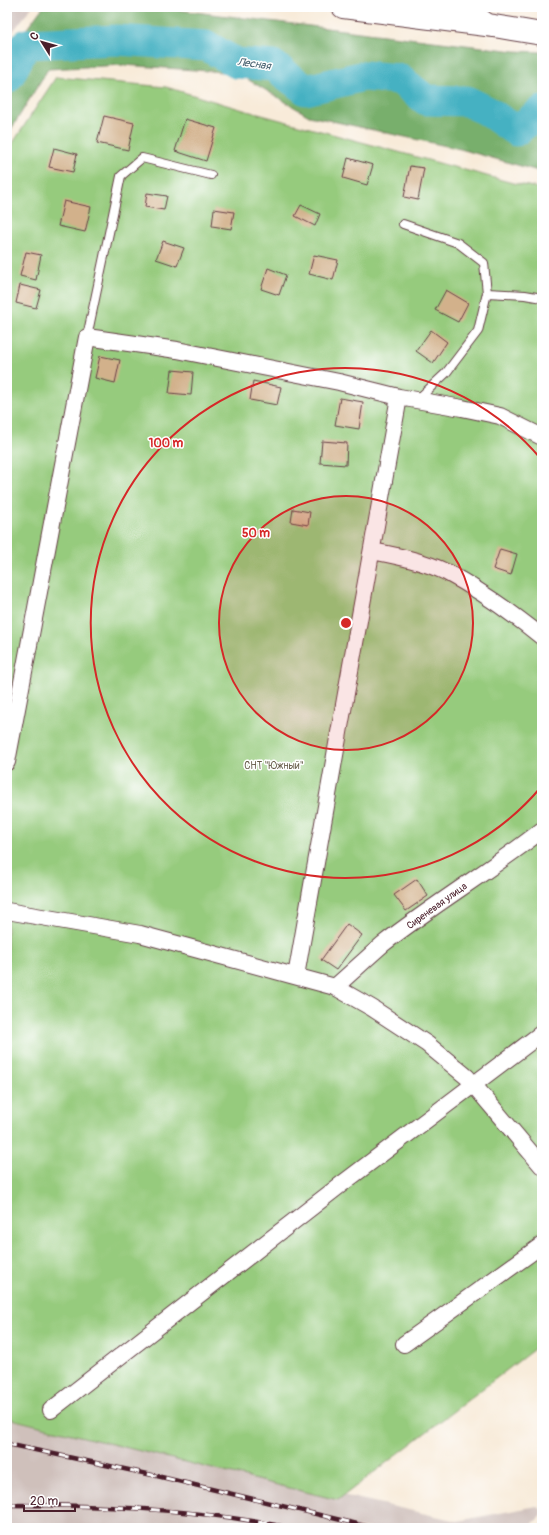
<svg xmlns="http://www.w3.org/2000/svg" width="549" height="1535" font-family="Pangolin,sans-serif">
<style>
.industrial{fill:#cfc0bb}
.green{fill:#96cb7d;stroke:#707554}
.forest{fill:#78af6c;stroke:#61674c}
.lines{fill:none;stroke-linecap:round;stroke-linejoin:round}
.river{stroke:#44b1c2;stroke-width:31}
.building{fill:#d2b18b}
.lane-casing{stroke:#643e45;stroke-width:10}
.street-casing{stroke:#643e45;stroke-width:18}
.primary-casing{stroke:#643e45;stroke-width:24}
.lane{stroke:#fff;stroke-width:8}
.street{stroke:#fff;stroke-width:16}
.primary{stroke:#fff;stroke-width:22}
.rail-casing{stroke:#4a1f2b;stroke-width:4.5}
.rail{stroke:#fff;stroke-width:3;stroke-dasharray:9;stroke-linecap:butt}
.ring{fill:none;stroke:#d62828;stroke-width:2}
.labels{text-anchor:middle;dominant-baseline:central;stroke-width:3;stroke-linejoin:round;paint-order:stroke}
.park-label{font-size:10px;fill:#655b48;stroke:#fff}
.street-label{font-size:10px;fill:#4a1f2b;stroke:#fff}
.water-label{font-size:11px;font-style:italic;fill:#47616f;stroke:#fff}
.centre{fill:#d62828;stroke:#fff;stroke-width:2}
.ring-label{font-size:12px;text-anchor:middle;font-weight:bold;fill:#d62828;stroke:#fff;stroke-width:3;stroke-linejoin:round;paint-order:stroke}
</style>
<rect width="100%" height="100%" fill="#fff"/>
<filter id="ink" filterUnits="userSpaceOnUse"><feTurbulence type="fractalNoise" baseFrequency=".025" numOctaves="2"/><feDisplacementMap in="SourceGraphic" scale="8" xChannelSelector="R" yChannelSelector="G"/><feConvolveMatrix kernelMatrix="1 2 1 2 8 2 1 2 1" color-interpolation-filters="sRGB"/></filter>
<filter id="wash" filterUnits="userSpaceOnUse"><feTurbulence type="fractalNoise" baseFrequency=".012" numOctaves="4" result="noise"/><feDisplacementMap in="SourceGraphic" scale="16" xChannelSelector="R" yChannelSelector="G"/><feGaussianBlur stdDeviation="0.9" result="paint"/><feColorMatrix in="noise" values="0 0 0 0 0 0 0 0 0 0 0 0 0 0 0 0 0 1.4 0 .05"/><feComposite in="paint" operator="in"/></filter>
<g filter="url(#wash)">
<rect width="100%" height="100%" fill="#f8ebd9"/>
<path class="industrial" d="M7 7H32L7 39Z
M7 1419 457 1521 537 1506 542 1510V1515L528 1528H7Z"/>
<path class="green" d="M56 77 166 87 247 111 509 182 542 189V1343L338 1500 7 1418V152Z"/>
<path class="forest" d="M43 7H154L515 51 542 52V172L460 149 309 116 237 73 123 65 48 69 7 136V55Z"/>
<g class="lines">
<path class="river" d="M7 78 10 74 26 44 117 40 207 46 236 63 274 66 306 90 364 76 399 79 426 100 467 101 489 112 516 131 542 111"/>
</g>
<g id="blocks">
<path class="building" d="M104 116 134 123 128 150 97 143Z
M185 119 216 128 206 161 175 151Z
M54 148 77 154 73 172 49 167Z
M348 158 373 165 367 185 343 178Z
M410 166 424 168 418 200 404 197Z
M147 193 167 196 164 210 145 207Z
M64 201 91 207 85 232 58 226Z
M301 205 320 214 315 226 295 216Z
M214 209 234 212 231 229 212 226Z
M163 241 184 248 177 266 156 259Z
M26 252 41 255 36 280 20 276Z
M314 255 338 260 333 280 309 274Z
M268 268 286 275 279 295 261 289Z
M20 285 41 290 36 308 16 303Z
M446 290 468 303 458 322 435 310Z
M431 330 447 342 433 363 416 351Z
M100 356 120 360 115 383 95 378Z
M172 370 193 372 191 395 169 393Z
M253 381 281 387 277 405 250 400Z
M340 398 363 402 359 429 335 425Z
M322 441 347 443 346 465 320 463Z
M293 509 310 512 308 525 291 522Z
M500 549 517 554 511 575 493 569Z
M417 879 428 896 406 911 394 895Z
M347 924 362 935 336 970 321 960Z"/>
</g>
</g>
<g filter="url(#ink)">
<use href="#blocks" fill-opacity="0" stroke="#643e45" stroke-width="1"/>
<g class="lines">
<defs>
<path id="lane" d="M403 224 458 243 484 263 487 293 478 331 446 373 417 400
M487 293 525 295 542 298
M87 337 121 176 142 158 211 175"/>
<path id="street" d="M468 7 492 25
M372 551C397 556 423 561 446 572 480 590 512 613 542 637
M7 762 87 337 177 350 339 382 399 397 462 408 500 416 542 437
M7 911 140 934 335 987 372 1008 427 1044 467 1077 542 1166
M296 976 340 727 399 397
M335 987C351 973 367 958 383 944 434 904 491 870 542 830
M404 1344 542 1245
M51 1410 339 1186 542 1033"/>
<path id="primary" d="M343 7 494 26 542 34"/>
</defs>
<use href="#lane" class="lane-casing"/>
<use href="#street" class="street-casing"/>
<use href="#primary" class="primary-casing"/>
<use href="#lane" class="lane"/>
<use href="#street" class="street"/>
<use href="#primary" class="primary"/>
<defs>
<path id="rail" d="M7 1444 157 1476 374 1528
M7 1505C102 1505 198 1509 291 1528"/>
</defs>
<use href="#rail" class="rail-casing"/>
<use href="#rail" class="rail"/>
</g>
</g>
<circle cx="346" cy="623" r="127" fill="#d62828" fill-opacity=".12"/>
<g class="ring">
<circle cx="346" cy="623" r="127"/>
<path d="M541 787A255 255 0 1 1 541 459"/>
</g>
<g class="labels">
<g class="park-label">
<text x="274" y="766">СНТ "Южный"</text>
</g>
<g class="street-label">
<text transform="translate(437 906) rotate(-36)">Сиреневая улица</text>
</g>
<g class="water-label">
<text transform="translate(254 64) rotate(8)">Лесная</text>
</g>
</g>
<circle cx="346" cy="623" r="6" class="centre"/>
<g class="ring-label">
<text x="166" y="447">100 m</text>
<text x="256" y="537">50 m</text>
</g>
<rect width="549" height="1535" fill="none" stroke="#fff" stroke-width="24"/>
<g transform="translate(42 42) rotate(307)" stroke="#ffffff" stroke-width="3" paint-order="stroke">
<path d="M0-3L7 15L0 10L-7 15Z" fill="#4a1f2b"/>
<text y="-6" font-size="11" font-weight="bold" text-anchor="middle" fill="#4a1f2b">С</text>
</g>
<path d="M24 1505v6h51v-6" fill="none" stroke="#4a1f2b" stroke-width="2"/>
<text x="30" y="1505" font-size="12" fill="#4a1f2b" stroke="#ffffff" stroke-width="3" paint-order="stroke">20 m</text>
</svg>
